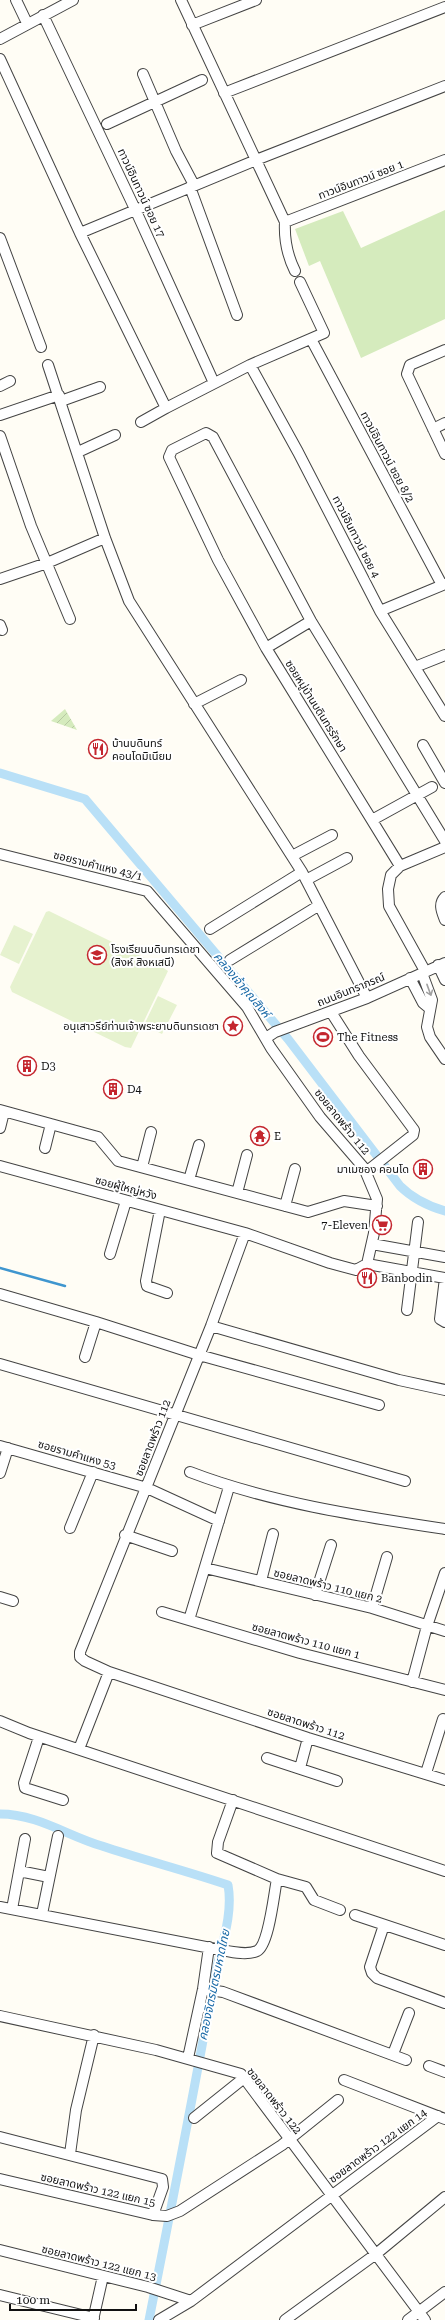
<svg xmlns="http://www.w3.org/2000/svg" width="445" height="2320" font-family="'Roboto Serif','Noto Sans Thai',serif">
<style>
.grass{fill:#d5ebbd}
.garden{fill:url(#garden-furrows)}
.pitch{fill:#e6f2cf}
.lines{fill:none;stroke-linecap:round;stroke-linejoin:round}
.stream{stroke:#3f96cf;stroke-width:2.5}
.canal{stroke:#b9e0f7;stroke-width:9}
.minor-casing{stroke:#444;stroke-width:12}
.minor{stroke:#fff;stroke-width:10}
.oneway{stroke:#a0a0a0}
.labels{text-anchor:middle;dominant-baseline:central;stroke-width:4;stroke-linejoin:round;paint-order:stroke}
.street-label{font-size:11px;fill:#111;stroke:#fff}
.poi-label{font-size:11px;fill:#111;stroke:#fff;text-anchor:start}
.water-label{font-size:12px;font-style:italic;fill:#1768a6;stroke:#fff}
</style>
<defs>
<pattern id="garden-furrows" width="10" height="10" patternUnits="userSpaceOnUse"><rect width="10" height="10" fill="#d5ebbd"/><path d="M-1 1l2-2M0 10L10 0M9 11l2-2" fill="none" stroke="#b6c8a1"/></pattern>
</defs>
<rect width="100%" height="100%" fill="#fffdf5"/>
<path class="grass" d="M445 210V319L361 358 320 261 309 266 295 229 343 211 361 248Z"/>
<path class="garden" d="M65 709 77 730 51 721Z"/>
<path class="pitch" d="M49 911 157 964 168 971 131 1048 125 1047 12 992 10 987 46 912Z
M14 925 33 934 19 964 0 955Z
M158 996 177 1005 162 1034 144 1025Z"/>
<g class="lines">
<path class="stream" d="M0 1268 65 1286"/>
<path class="canal" d="M0 773 85 799 288 1039 400 1186C413 1199 428 1206 445 1211
M0 1814C37 1814 68 1836 102 1846 144 1860 187 1871 228 1885 234 1918 218 1953 213 1986 193 2097 171 2209 149 2320"/>
<defs>
<path id="minor" d="M16 0 27 23
M181 0 285 222C284 240 287 255 295 271
M43 15 135 209 214 383
M192 25 256 0
M0 39 73 0
M0 59 80 233 166 408
M143 74 176 151 194 185
M224 93 445 7
M107 124 202 80
M190 187 237 315
M285 222 445 160
M80 233 256 160 445 86
M0 238 41 347
M311 339 442 585
M445 350 410 365 407 374 445 454
M48 365 105 538 129 601 302 872 367 998
M250 365 298 452 380 611 445 716
M0 386 10 381
M61 401 100 387
M0 415 59 395
M141 422 166 408 250 365 324 333 300 282
M433 429 445 423
M0 436 31 526 70 619
M78 452 115 435
M0 579 47 563 105 538
M380 611 445 584
M0 625 2 630
M266 648 311 621
M415 667 445 655
M194 704 241 680
M423 745 445 783
M372 820 432 787
M0 854 147 891 247 1007 271 1048 320 1117 364 1168 377 1199 374 1233 367 1264 356 1270 330 1263 245 1233 0 1166
M292 856 332 835
M400 866 445 847
M306 880 347 858
M445 897C438 904 442 912 445 920
M210 929 302 872
M230 960 318 906
M438 965 445 980
M425 971 389 906 388 889 391 875 400 866 266 648 218 560 169 457 172 450 206 433 213 437 311 621 445 841
M422 973 432 1000 427 1027 430 1037 445 1059
M410 978 423 1003 429 1008
M331 1012 359 1056 414 1130 413 1135 366 1172
M266 1038 275 1032 367 998 445 963
M0 1110 98 1137 118 1161 308 1212 344 1201 377 1206
M0 1128 4 1112
M45 1148 51 1124
M142 1167 151 1132
M189 1180 199 1145
M237 1193 247 1155
M285 1206 295 1169
M160 1210 146 1281 147 1286 167 1293
M245 1233 211 1326 80 1652V1657L85 1661 109 1672 308 1738 445 1780
M372 1244 445 1257
M110 1254 126 1201
M367 1264 445 1278
M445 1278 440 1319 445 1322
M0 1294 96 1322 199 1355 379 1405
M407 1310 418 1222
M211 1326 399 1380 445 1390
M85 1357 96 1322
M0 1364 405 1481
M0 1446 147 1488 219 1521
M190 1472C271 1503 359 1516 445 1529
M0 1473 8 1448
M70 1528 93 1472
M125 1535 172 1551
M205 1568 372 1608 445 1631
M261 1581 273 1534
M315 1595 331 1545
M0 1597 13 1601
M372 1608 387 1557
M162 1612 300 1653 445 1690
M189 1620 229 1487
M412 1682 427 1626 445 1573
M0 1721 29 1733 445 1871
M39 1737 24 1783 25 1788 63 1800
M79 1749 109 1672
M267 1758 337 1781
M300 1768 308 1738
M426 1773 443 1719
M19 1871 49 1877
M277 1879 306 1887 314 1900 340 1910
M0 1907 216 1949C228 1951 246 1956 257 1951 269 1945 274 1893 277 1879L217 1853 218 1842 233 1800
M12 1909 25 1839
M42 1914 58 1836
M355 1915 445 1945
M384 1925 370 1967 372 1973 377 1978 445 2003
M203 1989 223 1992 406 2060
M0 2016 156 2050 241 2074 425 2320
M393 2054 409 2013
M188 2058 203 1989 209 1947
M429 2066 445 2072
M344 2080 445 2119
M194 2118 244 2078
M0 2137 162 2179 163 2187 153 2215
M70 2154 76 2110 94 2035
M0 2179 153 2215 167 2216 180 2211 282 2145 338 2100
M0 2250 148 2287 191 2301
M0 2295 94 2318
M93 2320 103 2276
M159 2320 191 2301 438 2116
M285 2320 376 2254 445 2197
M408 2320 445 2292"/>
</defs>
<use href="#minor" class="minor-casing"/>
<use href="#minor" class="minor"/>
</g>
<defs><path id="oneway-shaft" d="M-6 0H5M1.5-3L5.5 0L1.5 3" fill="none" stroke-width="1.6" stroke-linecap="round" stroke-linejoin="round"/></defs>
<use class="oneway" href="#oneway-shaft" transform="translate(429 990) rotate(70)"/>
<defs>
<symbol id="restaurant-ring" viewBox="-11 -11 22 22"><circle r="9.5" fill="#fff" stroke="#c4262e" stroke-width="1.5"/><path d="M-5-6h1v4h1v-4h1v4h1v-4h1v5L-1.5 .5V6h-2V.5L-5-1ZM5-6V6H3V1.5H1.5Q1.5-4 5-6Z" fill="#c4262e"/></symbol>
<symbol id="school-ring" viewBox="-11 -11 22 22"><circle r="9.5" fill="#fff" stroke="#c4262e" stroke-width="1.5"/><path d="M0-5L7-2L0 1L-7-2ZM-4 1L0 2.5L4 1V4Q0 6-4 4Z" fill="#c4262e"/></symbol>
<symbol id="sight-ring" viewBox="-11 -11 22 22"><circle r="9.5" fill="#fff" stroke="#c4262e" stroke-width="1.5"/><path d="M0-6L1.8-2.2L6-1.7L2.9 1.2L3.7 5.4L0 3.3L-3.7 5.4L-2.9 1.2L-6-1.7L-1.8-2.2Z" fill="#c4262e"/></symbol>
<symbol id="stadium-ring" viewBox="-11 -11 22 22"><circle r="9.5" fill="#fff" stroke="#c4262e" stroke-width="1.5"/><path d="M0-5a6.5 5 0 1 0 0 10a6.5 5 0 1 0 0-10ZM-3.5-1.8h7v3.6h-7Z" fill="#c4262e"/></symbol>
<symbol id="building-ring" viewBox="-11 -11 22 22"><circle r="9.5" fill="#fff" stroke="#c4262e" stroke-width="1.5"/><path d="M-4-6H4V6H1V3H-1V6H-4ZM-2.5-4.3h1.7v1.8h-1.7ZM.8-4.3h1.7v1.8H.8ZM-2.5-1h1.7V.8h-1.7ZM.8-1h1.7V.8H.8Z" fill="#c4262e"/></symbol>
<symbol id="temple-ring" viewBox="-11 -11 22 22"><circle r="9.5" fill="#fff" stroke="#c4262e" stroke-width="1.5"/><path d="M0-6L5-2H3V0L6.5 2.5H4V6H1.5V3h-3V6H-4V2.5H-6.5L-3 0V-2H-5Z" fill="#c4262e"/></symbol>
<symbol id="supermarket-ring" viewBox="-11 -11 22 22"><circle r="9.5" fill="#fff" stroke="#c4262e" stroke-width="1.5"/><path d="M-6-5.5h2.5l.6 2H6L4.5 2H-2.5L-4.4-4H-6ZM-1.5 3.2a1.3 1.3 0 1 0 .1 0ZM3 3.2a1.3 1.3 0 1 0 .1 0Z" fill="#c4262e"/></symbol>
</defs>
<g fill-rule="evenodd">
<use href="#restaurant-ring" x="87" y="738" width="22" height="22"/>
<use href="#school-ring" x="86" y="944" width="22" height="22"/>
<use href="#sight-ring" x="222" y="1015" width="22" height="22"/>
<use href="#stadium-ring" x="312" y="1026" width="22" height="22"/>
<use href="#building-ring" x="16" y="1055" width="22" height="22"/>
<use href="#building-ring" x="102" y="1078" width="22" height="22"/>
<use href="#temple-ring" x="249" y="1125" width="22" height="22"/>
<use href="#building-ring" x="412" y="1158" width="22" height="22"/>
<use href="#supermarket-ring" x="371" y="1214" width="22" height="22"/>
<use href="#restaurant-ring" x="356" y="1267" width="22" height="22"/>
</g>
<g class="labels">
<g class="street-label">
<text transform="translate(361 180) rotate(-21)">ทาวน์อินทาวน์ ซอย 1</text>
<text transform="translate(141 193) rotate(65)">ทาวน์อินทาวน์ ซอย 17</text>
<text transform="translate(387 457) rotate(62)">ทาวน์อินทาวน์ ซอย 8/2</text>
<text transform="translate(356 537) rotate(63)">ทาวน์อินทาวน์ ซอย 4</text>
<text transform="translate(316 706) rotate(58)">ซอยหมู่บ้านบดินทรรักษา</text>
<text transform="translate(98 866) rotate(14)">ซอยรามคำแหง 43/1</text>
<text transform="translate(351 990) rotate(-22)">ถนนอินทราภรณ์</text>
<text transform="translate(342 1122) rotate(51)">ซอยลาดพร้าว 112</text>
<text transform="translate(126 1188) rotate(15)">ซอยผู้ใหญ่หวัง</text>
<text transform="translate(153 1438) rotate(-69)">ซอยลาดพร้าว 112</text>
<text transform="translate(77 1455) rotate(16)">ซอยรามคำแหง 53</text>
<text transform="translate(328 1586) rotate(14)">ซอยลาดพร้าว 110 แยก 2</text>
<text transform="translate(306 1641) rotate(15)">ซอยลาดพร้าว 110 แยก 1</text>
<text transform="translate(306 1724) rotate(18)">ซอยลาดพร้าว 112</text>
<text transform="translate(274 2101) rotate(52)">ซอยลาดพร้าว 122</text>
<text transform="translate(378 2146) rotate(-36)">ซอยลาดพร้าว 122 แยก 14</text>
<text transform="translate(98 2190) rotate(13)">ซอยลาดพร้าว 122 แยก 15</text>
<text transform="translate(99 2263) rotate(14)">ซอยลาดพร้าว 122 แยก 13</text>
</g>
<g class="poi-label">
<text x="112" y="743">บ้านบดินทร์<tspan x="112" dy="13">คอนโดมิเนียม</tspan></text>
<text x="111" y="949">โรงเรียนบดินทรเดชา<tspan x="111" dy="13">(สิงห์ สิงหเสนี)</tspan></text>
<text x="219" y="1026" text-anchor="end">อนุเสาวรีย์ท่านเจ้าพระยาบดินทรเดชา</text>
<text x="337" y="1037">The Fitness</text>
<text x="41" y="1066">D3</text>
<text x="127" y="1089">D4</text>
<text x="274" y="1136">E</text>
<text x="409" y="1169" text-anchor="end">มาเมซอง คอนโด</text>
<text x="368" y="1225" text-anchor="end">7-Eleven</text>
<text x="381" y="1278">Banbodin</text>
</g>
<g class="water-label">
<text transform="translate(242 985) rotate(50)">คลองเจ้าคุณสิงห์</text>
<text transform="translate(214 1985) rotate(-78)">คลองจิตรมิตรมหาดไทย</text>
</g>
</g>
<path d="M10 2304v6h126v-6" fill="none" stroke="#111111" stroke-width="2"/>
<text x="16" y="2304" font-size="12" fill="#111111" stroke="#ffffff" stroke-width="3" paint-order="stroke">100 m</text>
</svg>
